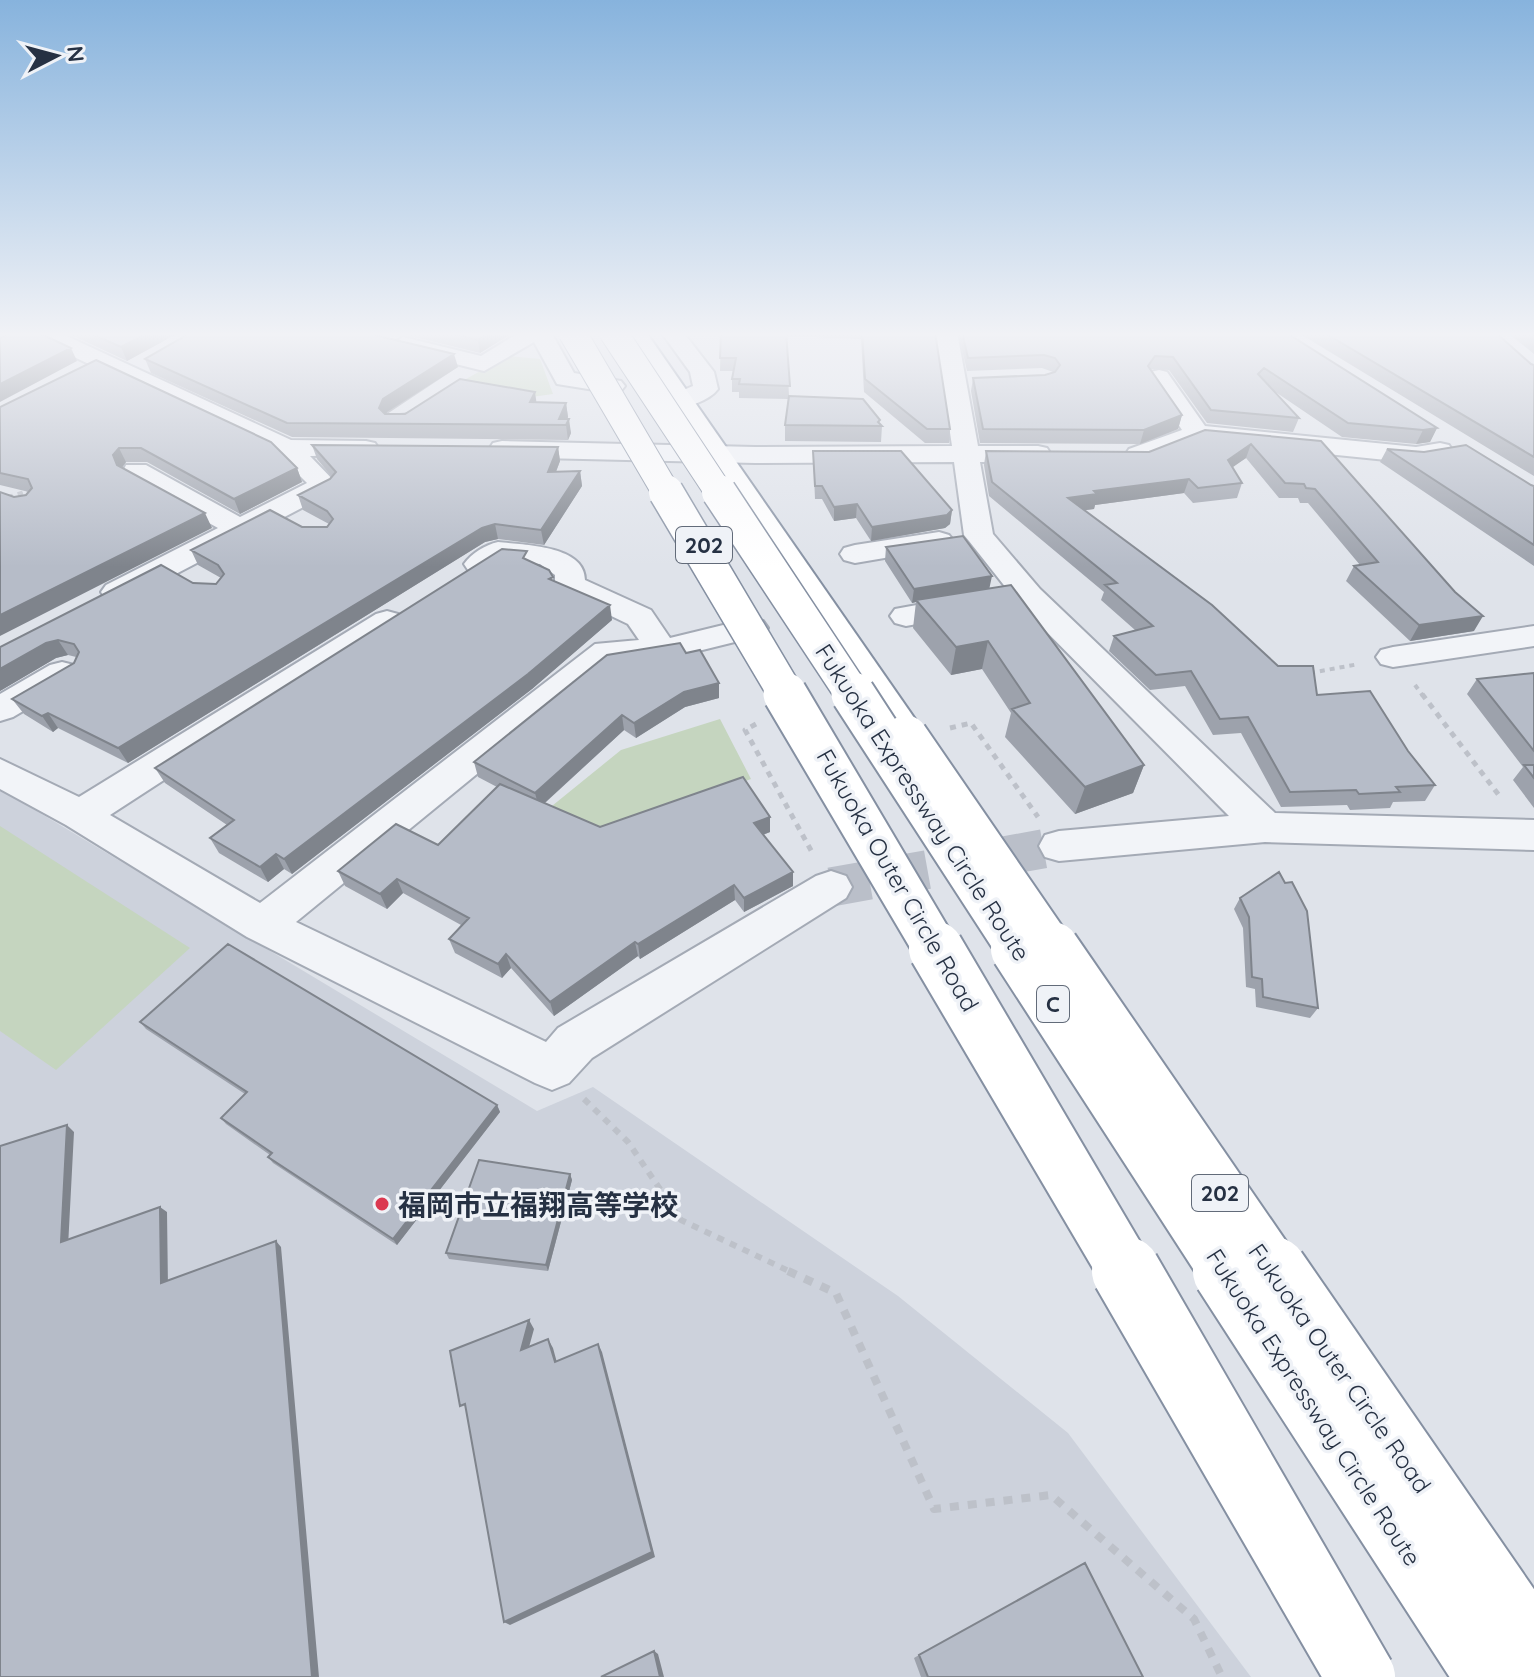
<svg xmlns="http://www.w3.org/2000/svg" width="1534" height="1677" font-family="Quicksand,'Noto Sans JP',sans-serif">
<style>
.built{fill:#cdd2dc}
.green{fill:#c5d5bf}
.lines{fill:none;stroke-linecap:round;stroke-linejoin:round}
.minor-tunnel{stroke:#babfc9;stroke-width:39;stroke-dasharray:39 20;stroke-linecap:butt}
.minor-casing{stroke:#a4aab5;stroke-width:4}
.trunk-casing{stroke:#8590a2;stroke-width:4}
.path-far4{stroke:#bdc1c9;stroke-width:3;stroke-dasharray:4 4;stroke-linecap:butt}
.path-far3{stroke:#bdc1c9;stroke-width:4;stroke-dasharray:5 5;stroke-linecap:butt}
.path-far2{stroke:#bdc1c9;stroke-width:5;stroke-dasharray:6 6;stroke-linecap:butt}
.path-far1{stroke:#bdc1c9;stroke-width:6;stroke-dasharray:7 7;stroke-linecap:butt}
.path{stroke:#bdc1c9;stroke-width:8;stroke-dasharray:9 9;stroke-linecap:butt}
.minor{fill:#f2f4f8;fill-rule:evenodd}
.trunk{fill:#fff;fill-rule:evenodd}
.trunk-bridge-far2-casing{stroke:#8590a2;stroke-width:47;stroke-linecap:butt}
.trunk-bridge-far1-casing{stroke:#8590a2;stroke-width:58;stroke-linecap:butt}
.trunk-bridge-casing{stroke:#8590a2;stroke-width:72;stroke-linecap:butt}
.motorway-bridge-far4-casing{stroke:#8590a2;stroke-width:29;stroke-linecap:butt}
.motorway-bridge-far3-casing{stroke:#8590a2;stroke-width:37;stroke-linecap:butt}
.motorway-bridge-far2-casing{stroke:#8590a2;stroke-width:47;stroke-linecap:butt}
.motorway-bridge-far1-casing{stroke:#8590a2;stroke-width:58;stroke-linecap:butt}
.motorway-bridge-casing{stroke:#8590a2;stroke-width:72;stroke-linecap:butt}
.trunk-bridge-far2{stroke:#fff;stroke-width:43}
.trunk-bridge-far1{stroke:#fff;stroke-width:54}
.trunk-bridge{stroke:#fff;stroke-width:68}
.motorway-bridge-far4{stroke:#fff;stroke-width:27}
.motorway-bridge-far3{stroke:#fff;stroke-width:34}
.motorway-bridge-far2{stroke:#fff;stroke-width:43}
.motorway-bridge-far1{stroke:#fff;stroke-width:54}
.motorway-bridge{stroke:#fff;stroke-width:68}
.wall{fill:#9da2ac}
.shaded-wall{fill:#7f848c}
.building{fill:#b6bcc8;stroke:#7f848c;stroke-width:2}
.poi-dot{fill:#db3850;stroke:#eff2f7;stroke-width:3}
.labels{text-anchor:middle;dominant-baseline:central;stroke-width:7;stroke-linejoin:round;paint-order:stroke}
.shield{fill:#eff2f7;stroke:#626b79;stroke-width:2}
.shield-label{font-size:22px;font-weight:bold;fill:#263143}
.street-label{font-size:24px;fill:#263143;stroke:#eff2f7}
.near-poi-label{font-size:28px;font-weight:bold;fill:#263143;stroke:#eff2f7;text-anchor:start}
</style>
<rect width="100%" height="100%" fill="#dfe3ea"/>
<path class="built" d="M0 789 537 1111 593 1087 898 1296 1068 1433 1251 1677H0Z"/>
<path class="green" d="M507 356 540 359 553 394 510 400 459 383Z
M720 719 751 779 595 836 547 810 621 750Z
M0 826 190 948 56 1070 0 1031Z"/>
<g class="lines">
<path class="minor-tunnel" d="M831 887 1059 846"/>
<defs>
<path id="minor" d="M29 332H58L291 440 366 441 375 443 379 449 375 455 310 456 338 485 334 491 128 599 117 601 106 599 101 592 106 585 218 528 126 477 123 471 126 465H146L240 517 307 483 278 454 32 337Z
M520 332H551L574 373 621 381 625 386 621 391 613 393 557 384 534 342 484 371 395 349 392 344 403 337 481 356Z
M661 332H683L714 372 718 389C709 401 684 410 669 406L666 401 669 396 693 386 690 372Z
M935 332H957L978 446H1038L1047 448 1051 454 1047 460 1038 462H980L993 534 1040 589 1275 813 1534 820V850L1265 842 1059 861 1045 857 1039 846 1045 835 1059 831 1229 816 1018 603 969 541 964 535 954 462 755 463 502 457 493 455 489 449 493 443 502 441 755 447 952 446Z
M1159 370 1167 372 1205 426 1416 447 1440 443 1449 445 1453 451 1449 457 1416 463 1200 441 1154 461H1129L1125 455 1129 449 1182 430 1147 377 1151 372Z
M939 532 949 535 954 541 949 547 855 563 844 560 840 554 844 548 855 545Z
M498 542C523 545 585 545 585 580L651 610 670 638 752 618 763 621 768 628 763 635 662 660 615 661 296 922 546 1042 558 1028 816 876 831 871 846 876 852 887 846 898 592 1058 569 1083 552 1090 535 1083 247 937 66 825 0 789V759L79 797 376 614 387 611 398 614 403 621 398 628 110 815 260 903 595 644 639 640 628 624 559 591 555 584V575L540 564 504 561C491 569 484 574 468 570L464 564C472 553 485 545 498 542Z
M966 596 977 599 982 606 977 613 906 626 895 623 890 616 895 609Z
M1534 626V646L1393 667 1381 664 1376 657 1381 650 1393 647Z
M62 662 74 665 79 673 74 681 13 717 0 721V694L50 665Z"/>
<path id="trunk" d="M622 332H646L917 722 923 731 917 740 903 744 889 740Z"/>
</defs>
<use href="#minor" class="minor-casing"/>
<use href="#trunk" class="trunk-casing"/>
<path class="path-far4" d="M19 494 30 490"/>
<path class="path-far3" d="M8 497 25 492
M1310 673 1359 664
M1415 685 1423 696"/>
<path class="path-far2" d="M1422 694 1501 798
M756 724 745 730 813 854
M950 728 971 723 1038 817"/>
<path class="path-far1" d="M584 1099 628 1142 681 1220 793 1273"/>
<path class="path" d="M788 1271 836 1293 934 1509 1051 1495 1194 1619 1222 1677"/>
<use href="#minor" class="minor"/>
<use href="#trunk" class="trunk"/>
<defs>
<path id="trunk-bridge-far2" d="M906 737 1053 951"/>
<path id="trunk-bridge-far1" d="M1052 949 1275 1273"/>
<path id="trunk-bridge" d="M1273 1271 1534 1649"/>
<path id="motorway-bridge-far4" d="M572 332 667 494
M613 332 720 494"/>
<path id="motorway-bridge-far3" d="M666 492 787 696
M719 492 854 696"/>
<path id="motorway-bridge-far2" d="M785 694 937 951
M853 694 1020 951"/>
<path id="motorway-bridge-far1" d="M936 949 1127 1273
M1018 949 1228 1273"/>
<path id="motorway-bridge" d="M1126 1271 1361 1677
M1227 1271 1490 1677"/>
</defs>
<use href="#trunk-bridge-far2" class="trunk-bridge-far2-casing"/>
<use href="#trunk-bridge-far1" class="trunk-bridge-far1-casing"/>
<use href="#trunk-bridge" class="trunk-bridge-casing"/>
<use href="#motorway-bridge-far4" class="motorway-bridge-far4-casing"/>
<use href="#motorway-bridge-far3" class="motorway-bridge-far3-casing"/>
<use href="#motorway-bridge-far2" class="motorway-bridge-far2-casing"/>
<use href="#motorway-bridge-far1" class="motorway-bridge-far1-casing"/>
<use href="#motorway-bridge" class="motorway-bridge-casing"/>
<use href="#trunk-bridge-far2" class="trunk-bridge-far2"/>
<use href="#trunk-bridge-far1" class="trunk-bridge-far1"/>
<use href="#trunk-bridge" class="trunk-bridge"/>
<use href="#motorway-bridge-far4" class="motorway-bridge-far4"/>
<use href="#motorway-bridge-far3" class="motorway-bridge-far3"/>
<use href="#motorway-bridge-far2" class="motorway-bridge-far2"/>
<use href="#motorway-bridge-far1" class="motorway-bridge-far1"/>
<use href="#motorway-bridge" class="motorway-bridge"/>
</g>
<path class="wall" d="M65 332H180L127 361Z
M394 332H514L480 353Z
M721 332H935L950 429 949 443H925L864 392 861 339 786 336 789 396 880 423 882 426 881 442 785 441V425L788 399 739 398V392H732V379L734 371H720Z
M958 332H1285L1437 428 1430 442 1416 444 1342 437 1274 391 1299 418 1293 432 1207 423 1169 370 1151 369 1182 415 1178 429 1140 444 980 443 971 391 973 378 1045 375 1053 372 1042 368 967 371Z
M1297 332H1495L1531 364 1534 365V476Z
M1507 332H1534V354Z
M145 359 458 367 387 414 537 402 566 403 568 417 567 419 571 433 568 440 292 437 151 373Z
M0 407 297 468 302 482 240 514 147 462H126L122 468 212 528 14 497 26 495 29 492 0 485Z
M1205 430 1321 441 1474 631 1410 641 1346 581 1354 566 1360 565 1308 503H1300L1298 498H1279L1246 458 1232 467 1242 483 1237 498 1193 503 1184 493 1095 505 1094 509 1084 510 1278 666 1317 695 1408 751 1435 785 1425 801 1393 802 1390 808 1350 810 1347 805 1281 807 1241 733 1213 735 1185 686 1150 690 1109 651 1114 636 1135 630 1101 600 1104 592 989 496 984 465 986 451 1149 452Z
M312 445 558 447 560 461 556 472 580 471 582 486 544 545 498 539 485 542 128 763 58 728 53 732 24 714 12 699 74 663 76 657 68 655 56 658 0 691V647L193 583 216 584 221 578 198 565 191 550 302 527H327L329 524 303 510 298 495 330 479 332 477 317 459Z
M1387 449 1534 486V566L1380 462Z
M813 451 952 510 950 524 945 528 871 541 856 518 834 521 822 499H815Z
M886 547 990 589 1144 765 1133 793 1075 814 1005 737 1011 713 982 669 951 675 913 628 916 602 912 603 885 561Z
M529 561 554 581 612 620 532 689 292 874 284 869 268 882 219 853 210 838 227 825 165 783 155 768Z
M686 653 719 698 685 707 636 738 624 730 545 803 600 827 770 832 763 835 793 886 744 912 735 900 640 959 638 956 554 1016 511 968 502 978 455 953 449 939 461 925 403 893 387 909 345 886 338 871 438 845 497 787 478 777 474 762Z
M1534 673V808L1513 780 1523 767 1467 694 1477 679Z
M1240 898 1318 1008 1310 1018 1256 1007 1255 989 1246 987 1243 928 1234 909Z
M140 1022 497 1105 500 1112 397 1245 273 1163 268 1157 270 1155 226 1124 221 1118 245 1094 146 1029Z
M570 1174 572 1180 548 1271 449 1259 446 1253Z
M919 1655 1143 1677H921L914 1658Z"/>
<path class="shaded-wall" d="M150 332H180L127 361 121 347Z
M490 332H514L480 353 478 340Z
M71 348 77 361 0 402V384Z
M454 354 458 367 387 412 383 422 379 408 383 399Z
M535 392 537 406 530 402Z
M566 403 568 417 564 425 559 419Z
M1182 415 1178 429 1140 444 1144 430Z
M569 419 571 433 568 440 566 425Z
M1437 428 1430 442 1416 444 1423 430Z
M1251 444 1246 458 1223 474 1228 460Z
M558 447 560 461 550 487 548 472Z
M119 448 126 462 120 470 125 480 113 455Z
M297 468 302 482 240 514 234 499Z
M580 471 582 486 544 545 541 530Z
M1189 479 1184 493 1095 505 1094 509 1064 513 1068 498 1094 491Z
M857 504 856 518 834 521V507Z
M952 510 950 524 945 528 871 541 872 527Z
M205 513 212 528 0 636V615Z
M495 524 498 539 485 542 128 763 118 748 482 528Z
M992 576 989 590 916 600V602L912 603 914 589Z
M610 605 612 620 532 689 292 874 284 859Z
M1483 616 1474 631 1410 641 1419 625Z
M58 640 68 655 56 658 0 691V669L46 643Z
M988 641 982 669 951 675 956 647Z
M719 683V698L685 707 636 738 634 723 684 692Z
M48 713 58 728 53 732 42 716Z
M622 715 624 730 539 808 535 793Z
M1144 765 1133 793 1075 814 1085 787Z
M770 817V832L754 838V823Z
M276 854 284 869 268 882 260 867Z
M793 872V886L744 912V898Z
M397 879 403 893 387 909 380 894Z
M734 885 735 900 640 959 638 944Z
M635 942 638 956 554 1016 550 1002Z
M506 954 511 968 502 978 498 964Z
M497 1105 500 1112 397 1245 393 1239Z
M67 1125 74 1132 68 1247 61 1242Z
M570 1174 572 1180 548 1271 546 1265Z
M160 1207 167 1212 168 1288 161 1283Z
M276 1241 281 1247 319 1677H312Z
M529 1320 534 1329 526 1358 521 1350Z
M548 1339 553 1348 559 1370 555 1362Z
M598 1344 602 1352 655 1557 510 1625 504 1622Z
M654 1651 658 1654 664 1677H660Z"/>
<path class="building" d="M14 332H37L71 348 0 384V338Z
M87 332H150L121 347Z
M192 332H362L454 354 383 399 379 408 385 414H405L460 379 535 392 530 402 566 403 559 419H569L566 425 287 423 145 359Z
M446 332H490L478 340Z
M721 332H786L790 386 739 384 740 379H732L736 358H720Z
M862 332H935L950 429H927L865 379Z
M962 332H1285L1437 428 1423 430 1348 423 1264 368 1258 374 1299 418 1211 410 1173 357 1155 356 1148 366 1182 415 1144 430 983 429 973 378 1045 375 1055 372 1060 365 1055 358 1044 355 968 358Z
M1323 332H1495L1531 364 1534 365V457Z
M96 360 271 442 297 468 234 499 141 448H119L113 455 117 465 205 513 0 615V492L14 497 26 495 32 488 28 479 0 473V407Z
M789 396 863 399 880 420 878 422 882 426 785 425Z
M1205 430 1321 441 1455 592 1483 616 1419 625 1354 566 1378 562 1315 489 1306 488 1304 484 1285 483 1251 444 1228 460 1242 483 1198 488 1189 479 1094 491 1097 494 1068 498 1212 605 1278 666H1313L1317 695 1370 691 1408 751 1435 785 1396 787 1400 792 1359 794 1356 790 1290 792 1248 717 1220 719 1191 671 1156 675 1114 636 1153 626 1105 585 1117 583 992 482 986 451 1149 452Z
M312 445 558 447 548 472 580 471 541 530 495 524 482 528 118 748 48 713 42 716 12 699 74 663 79 652 74 644 58 640 46 643 0 669V647L161 565 193 583 216 584 224 574 218 565 191 550 270 510 302 527H327L333 519 327 511 298 495 330 479 336 472Z
M1466 445 1531 485 1534 486V545L1387 449 1424 452Z
M813 451H901L952 510 947 515 872 527 857 504 834 507 822 486H815Z
M963 536 992 576 914 589 886 547Z
M502 549 527 551 523 558 549 570 553 577 549 579 610 605 528 674 284 859 276 854 260 867 210 838 234 820 155 768Z
M1011 585 1144 765 1085 787 1012 709 1030 703 988 641 956 647 916 600Z
M680 643 686 653 700 650 719 683 684 692 634 723 622 715 535 793 474 762 607 655Z
M1534 673V751L1477 679Z
M1524 765H1534V778Z
M743 777 770 817 754 823 793 872 744 898 734 885 638 944 635 942 550 1002 506 954 498 964 449 939 469 918 397 879 380 894 338 871 396 824 438 845 500 784 600 827Z
M1279 872 1285 883 1292 882 1307 911 1318 1008 1263 997 1262 979 1252 977 1249 917 1240 898Z
M228 944 497 1105 393 1239 268 1157 272 1153 221 1118 247 1092 140 1022Z
M67 1125 61 1242 160 1207 161 1283 276 1241 312 1677H0V1146Z
M479 1160 570 1174 546 1265 446 1253Z
M529 1320 521 1350 548 1339 555 1362 598 1344 652 1552 504 1622 465 1404 460 1406 450 1351Z
M1085 1563 1143 1677H928L919 1655Z
M654 1651 660 1677H601Z"/>
<linearGradient id="sky" x2="0" y2="1"><stop stop-color="#87b3dd"/><stop offset="0.59" stop-color="#f1f2f6"/><stop offset="1" stop-color="#f1f2f6" stop-opacity="0"/></linearGradient>
<rect width="1534" height="567" fill="url(#sky)"/>
<circle class="poi-dot" cx="382" cy="1204" r="8"/>
<g class="labels">
<g class="shield">
<rect x="676" y="527" width="56" height="36" rx="6"/>
<rect x="1037" y="986" width="32" height="36" rx="6"/>
<rect x="1192" y="1175" width="56" height="36" rx="6"/>
</g>
<g class="shield-label">
<text x="704" y="545">202</text>
<text x="1053" y="1004">C</text>
<text x="1220" y="1193">202</text>
</g>
<g class="street-label">
<text transform="translate(923 802) rotate(57)">Fukuoka Expressway Circle Route</text>
<text transform="translate(898 880) rotate(60)">Fukuoka Outer Circle Road</text>
<text transform="translate(1340 1368) rotate(55)">Fukuoka Outer Circle Road</text>
<text transform="translate(1314 1407) rotate(57)">Fukuoka Expressway Circle Route</text>
</g>
<g class="near-poi-label">
<text x="398" y="1204">福岡市立福翔高等学校</text>
</g>
</g>
<g transform="translate(56 56) rotate(84)" stroke="#eff2f7" stroke-width="6" paint-order="stroke">
<path d="M0-6L14 30L0 20L-14 30Z" fill="#263143"/>
<text y="-12" font-size="22" font-weight="bold" text-anchor="middle" fill="#263143">N</text>
</g>
</svg>
